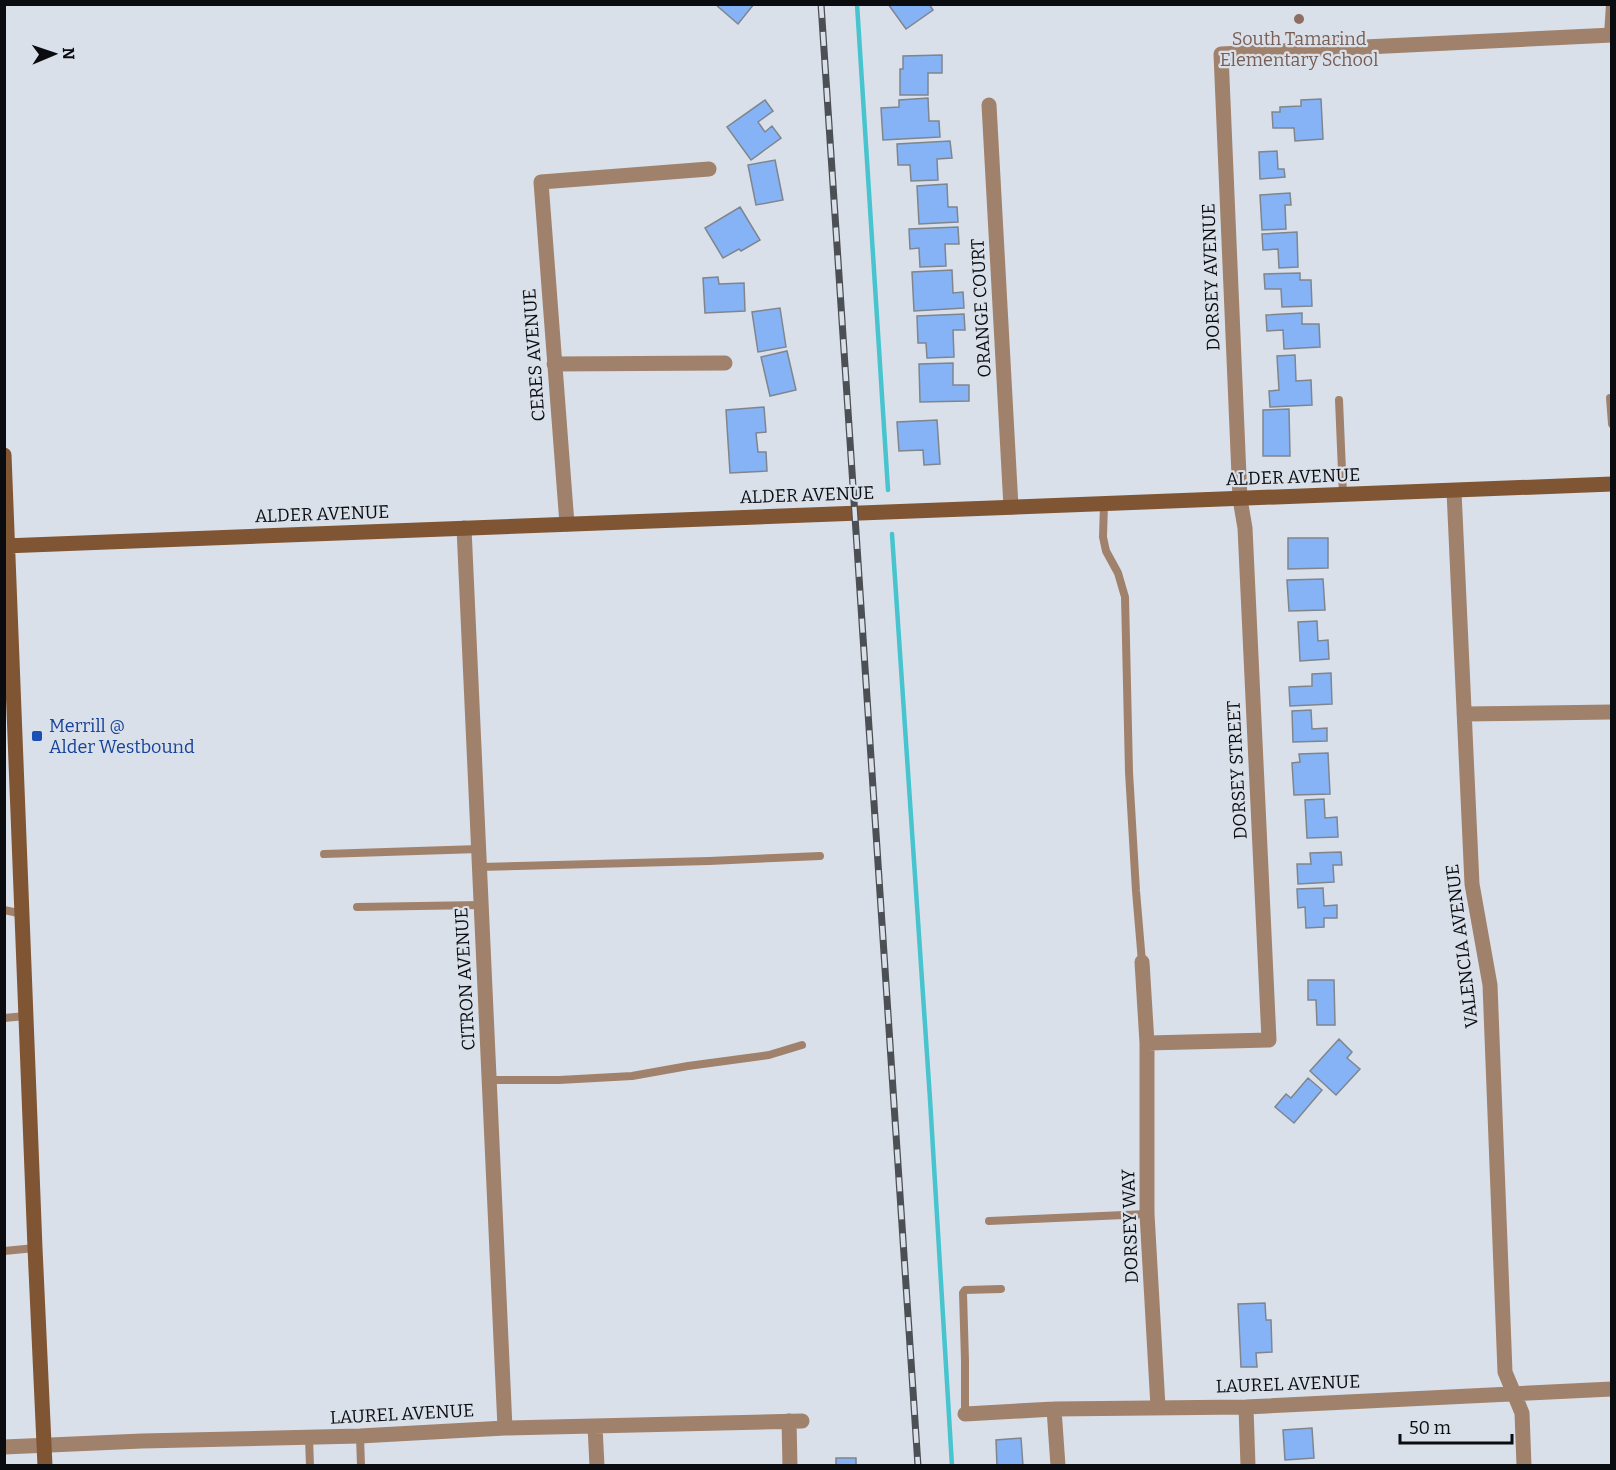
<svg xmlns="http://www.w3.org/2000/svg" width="1616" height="1470" font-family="Bitter,serif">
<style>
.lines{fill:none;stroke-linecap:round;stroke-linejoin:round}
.stream{stroke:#48c4ce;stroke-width:4.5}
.building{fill:#86b3f6;stroke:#7f858d;stroke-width:1.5}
.service{stroke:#a0826c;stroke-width:8}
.minor{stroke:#a0826c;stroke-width:15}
.secondary{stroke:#7f5534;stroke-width:15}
.rail-casing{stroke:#4c4f54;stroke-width:7}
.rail{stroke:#dae0e9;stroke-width:4.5;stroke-dasharray:14;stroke-linecap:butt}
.education-dot{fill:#8d6e63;stroke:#dae0e9;stroke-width:2}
.transit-dot{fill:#1a4fb4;stroke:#dae0e9;stroke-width:2}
.labels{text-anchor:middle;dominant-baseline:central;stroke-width:4.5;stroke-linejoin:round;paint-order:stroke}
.education-label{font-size:18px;fill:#785e54;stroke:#dae0e9}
.street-label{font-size:18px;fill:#0a0c0f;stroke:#dae0e9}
.transit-label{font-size:18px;fill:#164399;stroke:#dae0e9;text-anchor:start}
</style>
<rect width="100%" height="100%" fill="#dae0e9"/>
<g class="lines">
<path class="stream" d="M857 4 888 490
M892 534 930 1099 952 1466"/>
</g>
<path class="building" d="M715 4H754L738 24Z
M888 4H929L933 10 906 29Z
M942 55V73H928V95H900V69H903V56Z
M928 98 929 121H939L940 137 883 140 881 108 899 107V100Z
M1321 99 1323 139 1295 141 1294 128H1273L1272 112H1280V107L1301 106V100Z
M765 100 773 111 758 122 765 132 772 126 781 138 751 160 727 127Z
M950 141 952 158 937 159 938 180 911 181 910 165H898L897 144Z
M1277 151 1278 169H1284L1285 177 1260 179 1259 152Z
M775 160 783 200 756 205 748 165Z
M947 184 948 207H957L958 222 919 224 917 186Z
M1290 193 1291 205H1285L1286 229 1262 230 1260 195Z
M740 207 760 240 741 251 739 249 723 258 705 228Z
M958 227 959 244H945L946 266 920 267 919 248 910 249 909 229Z
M1297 232 1298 267 1279 268 1278 249 1263 250 1262 234Z
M952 270 953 293 963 292 964 308 914 311 912 272Z
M1300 273V280H1311L1312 306 1282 307 1281 289H1265L1264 274Z
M718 277 719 284 744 283 745 311 705 313 703 278Z
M780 308 786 347 758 352 752 312Z
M1302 313V324H1319L1320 347 1284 349 1283 330 1267 331 1266 315Z
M964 314 965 330H953L954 357 927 358 926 343H918L917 316Z
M787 351 796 390 770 396 761 357Z
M1295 355 1296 381 1311 380 1312 405 1270 407 1269 391 1279 390 1277 356Z
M953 363V385H969V401L920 402 919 364Z
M764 407 766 432 756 433 758 452H766L767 471 730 473 726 410Z
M1289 409 1290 456H1263V410Z
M937 420 940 464 924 465 923 450 899 451 897 422Z
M1288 538H1328V568L1288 569Z
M1323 579 1325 610 1289 611 1287 580Z
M1317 621 1318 641 1328 640 1329 659 1300 661 1298 622Z
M1331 673 1332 704 1290 706 1289 687 1312 686V674Z
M1311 710 1312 729 1327 728V741L1293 742 1292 711Z
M1328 753 1330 794 1294 795 1292 763 1300 762 1299 754Z
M1324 799 1325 818 1337 817 1338 837 1307 838 1305 800Z
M1341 852 1342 865H1333L1334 882 1298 884 1297 864H1311L1310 853Z
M1323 888 1324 906 1337 905V918H1324V927L1306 928 1305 907 1298 908 1297 889Z
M1308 980H1334L1335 1025H1317L1316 1000H1308Z
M1339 1039 1352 1052 1347 1058 1360 1069 1336 1095 1310 1071Z
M1308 1078 1322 1090 1294 1123 1275 1107 1286 1094 1291 1098Z
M1265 1303 1266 1320H1271L1272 1352 1256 1353 1257 1367H1241L1238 1304Z
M1312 1428 1314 1458 1285 1460 1283 1430Z
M1021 1438 1023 1466H997L996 1440Z
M836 1458H856V1466H836Z"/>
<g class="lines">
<path class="service" d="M1608 35 1610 4
M1612 398H1610L1612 424
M1339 400 1343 495
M1104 504 1103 537 1106 551 1118 573 1125 597 1129 772 1136 891 1142 962
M324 854 479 849
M479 867 709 861 820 856
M357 907 481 905
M4 910 23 914
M4 1018 26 1016
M489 1080H559L632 1076 688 1066 769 1055 802 1045
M989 1221 1147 1214
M4 1251 35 1248
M965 1414V1361L963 1293 965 1290 1001 1289
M360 1436 361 1466
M309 1438 310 1466"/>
<path class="minor" d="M989 105 1011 507
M554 364 725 363
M1454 491 1472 884 1490 985 1505 1372 1522 1413 1524 1466
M567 524 541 182 709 169
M464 528 505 1428
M1464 714 1612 712
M1142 962 1147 1043V1214L1158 1407
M1147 1043 1269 1040 1245 528 1240 499 1221 54 1612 35
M1246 1407 1248 1466
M1054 1409 1058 1466
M965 1414 1054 1409 1246 1407 1612 1389
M789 1421 790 1466
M595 1426 597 1466
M4 1447 142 1441 360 1436 505 1428 802 1421"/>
<path class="secondary" d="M4 455 35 1248 45 1466
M4 546 1612 484"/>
<defs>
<path id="rail" d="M821 4 918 1466"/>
</defs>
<use href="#rail" class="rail-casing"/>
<use href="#rail" class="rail"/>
</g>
<circle class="education-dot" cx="1299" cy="19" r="6"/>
<rect class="transit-dot" x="31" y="730" width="12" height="12" rx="3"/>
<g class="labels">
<g class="education-label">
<text x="1299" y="39">South Tamarind<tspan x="1299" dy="21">Elementary School</tspan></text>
</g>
<g class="street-label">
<text transform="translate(1211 277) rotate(-92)">DORSEY AVENUE</text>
<text transform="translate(981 308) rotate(-93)">ORANGE COURT</text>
<text transform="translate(534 355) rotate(-94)">CERES AVENUE</text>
<text transform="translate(1293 477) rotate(-2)">ALDER AVENUE</text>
<text transform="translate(807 495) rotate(-2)">ALDER AVENUE</text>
<text transform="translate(322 514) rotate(-2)">ALDER AVENUE</text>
<text transform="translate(1237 770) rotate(-93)">DORSEY STREET</text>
<text transform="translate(1462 946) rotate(-97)">VALENCIA AVENUE</text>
<text transform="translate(465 979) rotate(-93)">CITRON AVENUE</text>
<text transform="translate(1130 1226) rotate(-92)">DORSEY WAY</text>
<text transform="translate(1288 1384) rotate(-2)">LAUREL AVENUE</text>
<text transform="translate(402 1414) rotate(-3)">LAUREL AVENUE</text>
</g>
<g class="transit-label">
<text x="49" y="726">Merrill @<tspan x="49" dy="21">Alder Westbound</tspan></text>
</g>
</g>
<rect width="1616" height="1470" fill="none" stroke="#0a0c0f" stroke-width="12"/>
<g transform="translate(54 54) rotate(88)" stroke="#dae0e9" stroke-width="4.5" paint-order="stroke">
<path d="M0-4.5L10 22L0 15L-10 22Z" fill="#0a0c0f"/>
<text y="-9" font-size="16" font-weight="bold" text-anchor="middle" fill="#0a0c0f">N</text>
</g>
<path d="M1400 1434v9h112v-9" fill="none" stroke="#0a0c0f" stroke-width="3"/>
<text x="1409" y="1434" font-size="18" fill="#0a0c0f" stroke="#dae0e9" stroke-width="4.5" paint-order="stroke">50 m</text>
</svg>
